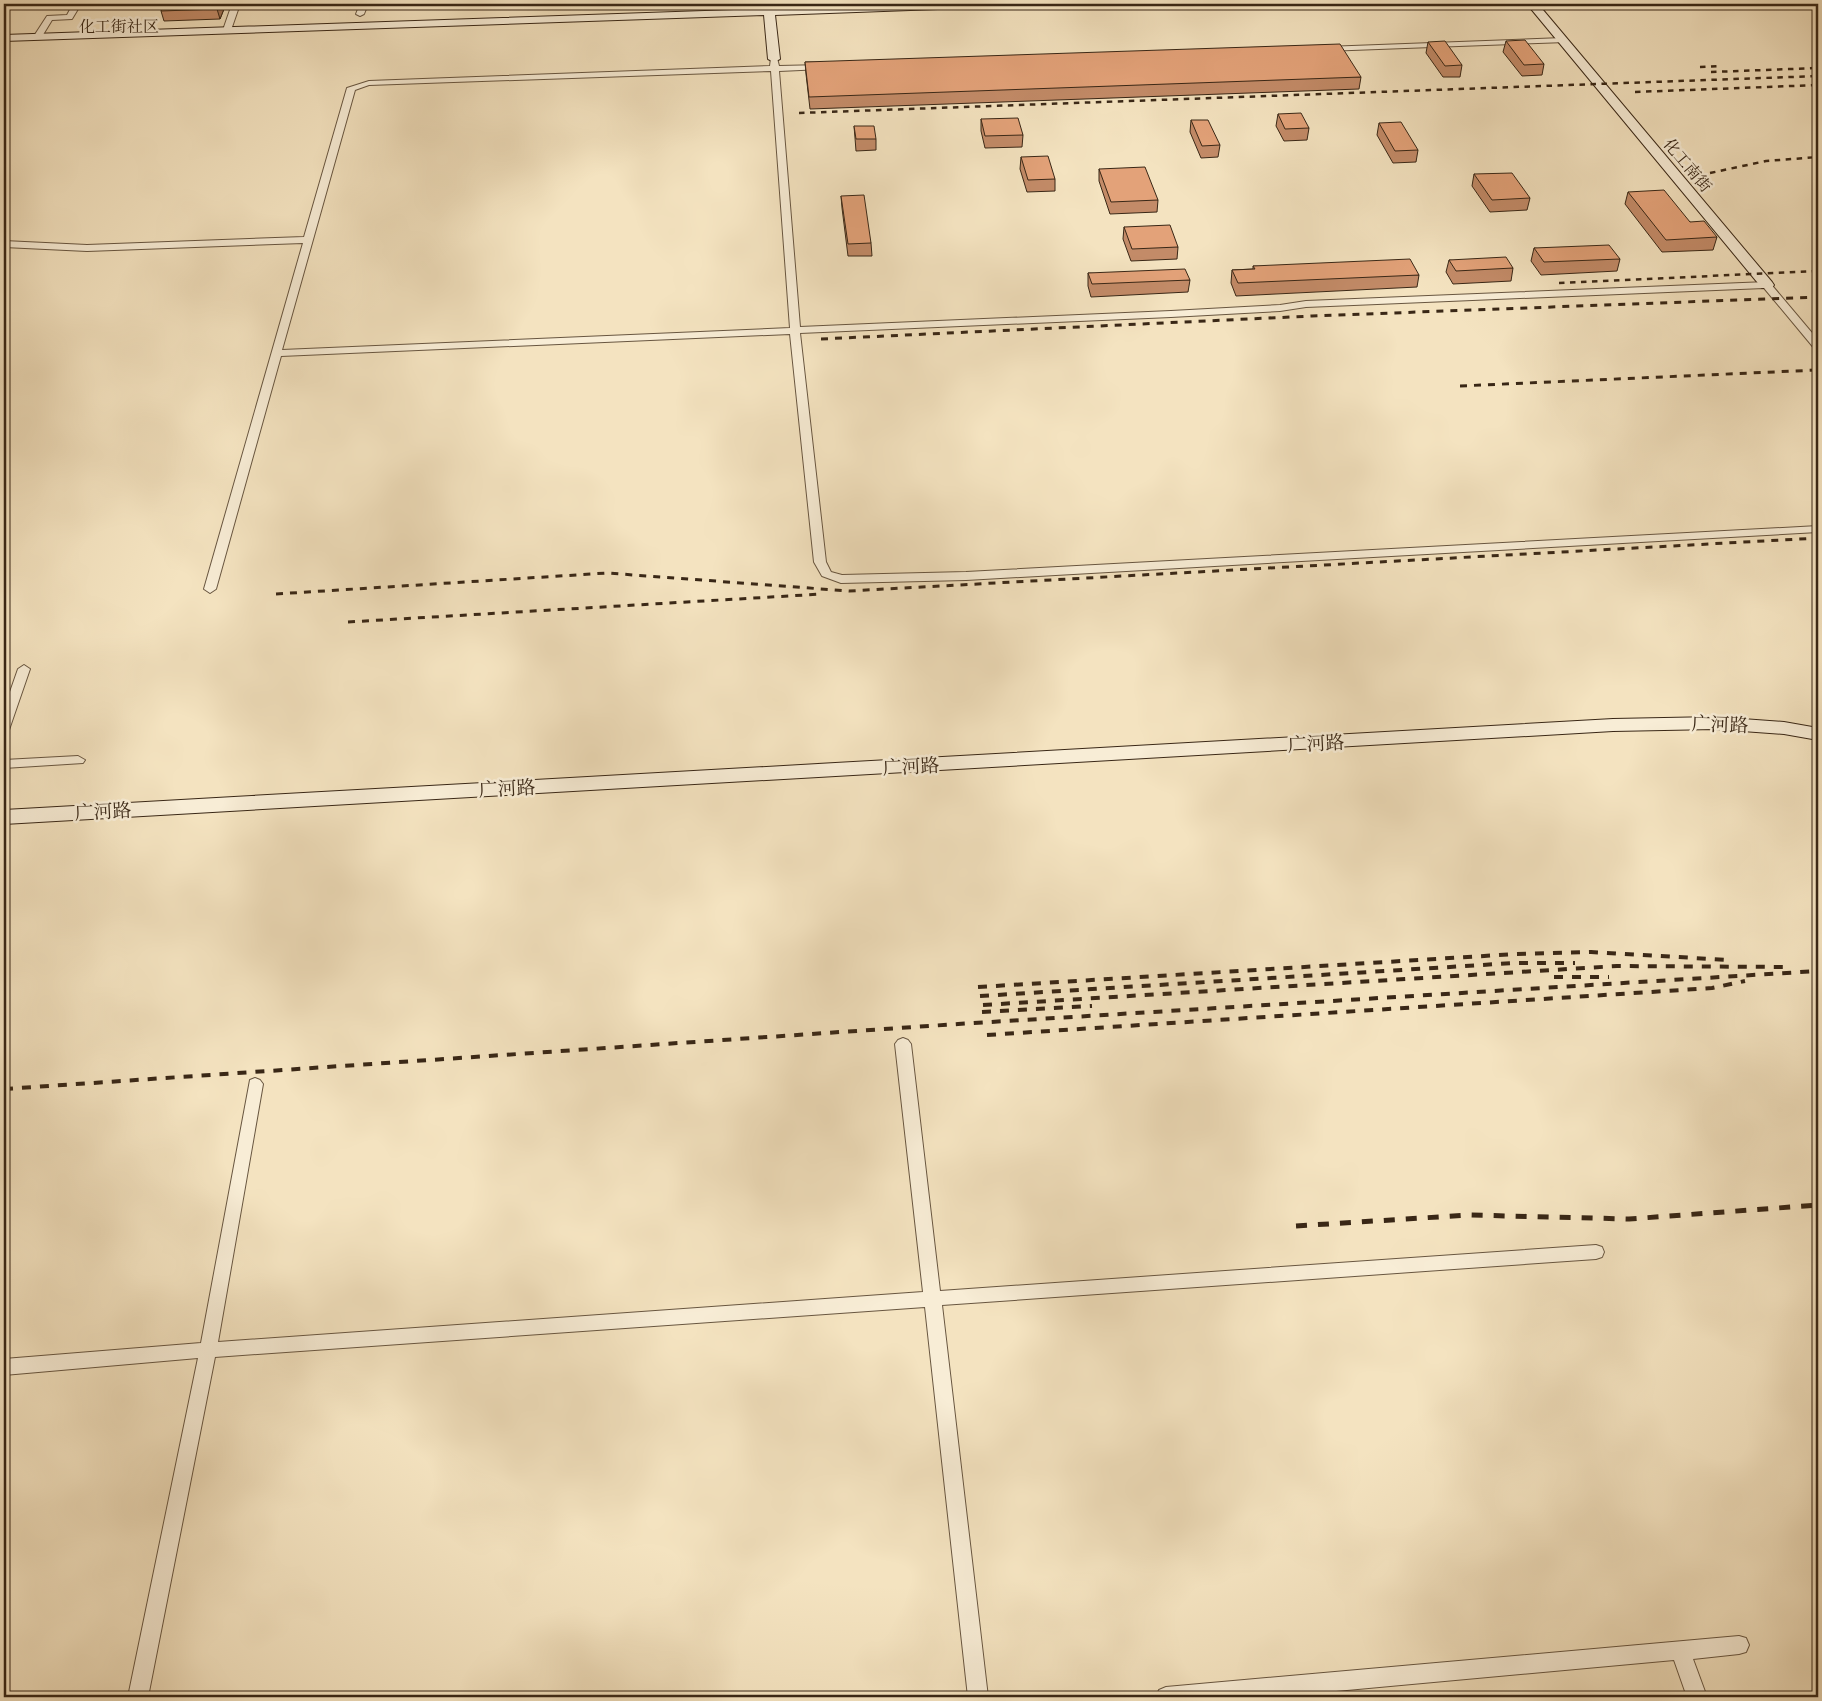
<svg xmlns="http://www.w3.org/2000/svg" width="1822" height="1701" font-family="'Gentium Book Plus','Noto Serif SC',serif">
<style>
.lines{fill:none;stroke-linecap:round;stroke-linejoin:round}
.street-casing{stroke:#685640;stroke-width:2}
.secondary-casing{stroke:#392716;stroke-width:2}
.street{fill:#f8edd6;fill-rule:evenodd}
.secondary{fill:#f8edd6;fill-rule:evenodd}
.rail-far3{stroke:#392716;stroke-width:2.5;stroke-dasharray:5.5 5.5;stroke-linecap:butt}
.rail-far2{stroke:#392716;stroke-width:3;stroke-dasharray:7 7;stroke-linecap:butt}
.rail-far1{stroke:#392716;stroke-width:4;stroke-dasharray:9 9;stroke-linecap:butt}
.rail{stroke:#392716;stroke-width:5;stroke-dasharray:11 11;stroke-linecap:butt}
.wall{fill:#c38b68;stroke:#392716}
.shaded-wall{fill:#9f7155;stroke:#392716}
.building{fill:#e3a279;stroke:#392716}
.labels{text-anchor:middle;dominant-baseline:central;stroke-width:5;stroke-linejoin:round;paint-order:stroke}
.far-neighbourhood-label{font-size:16px;fill:#392716;stroke:#f8edd6}
.far-street-label{font-size:16px;fill:#392716;stroke:#f8edd6}
.street-label{font-size:19px;fill:#392716;stroke:#f8edd6}
</style>
<rect width="100%" height="100%" fill="#f4e3c0"/>
<filter id="stains"><feTurbulence type="fractalNoise" baseFrequency=".004" numOctaves="4"/><feColorMatrix values="0 0 0 0 .2 0 0 0 0 .09 0 0 0 0 .02 0 0 0 .5 -.17"/></filter>
<radialGradient id="worn" r=".72"><stop offset=".6" stop-color="#630" stop-opacity="0"/><stop offset="1" stop-color="#630" stop-opacity=".3"/></radialGradient>
<g class="lines">
<defs>
<path id="street" d="M73 4H81L72 19 52 20 41 38H35L34 36 47 16 67 15Z
M232 4H240L231 30 227 32 223 30Z
M360 4H368L364 14 360 16 356 14Z
M1563 38H1566V42L1325 51 1321 49 1325 47Z
M771 58H777L779 66 823 65 827 67 823 69 779 71 800 327 1171 311 1280 305 1306 301 1767 282 1770 283 1818 340V349L1814 348 1764 288 1306 307 1280 311 1171 317 800 333 826 562 831 572 842 575 966 572 1818 526V532L966 580 841 583 822 576 814 562 790 334 281 356 216 589 210 593 204 589 303 243 87 251 4 247V241L87 245 304 237 347 88 369 81 770 66ZM771 71 790 328 282 350 355 90 369 85Z
M24 665 30 669 10 727 9 730 4 731V709L18 669Z
M78 756 85 760 83 763 4 768V760Z
M903 1038 908 1040 911 1044 940 1291 1596 1245 1602 1247 1604 1252 1602 1257 1596 1259 942 1305 988 1697H968L925 1307 215 1357 148 1697H128L198 1358 4 1375V1359L201 1343 250 1080 255 1078 260 1080 263 1084 218 1342 923 1292 895 1044 898 1040Z
M1739 1636 1746 1638 1749 1645 1746 1652 1739 1654 1693 1659 1707 1697H1687L1674 1660 1271 1697H1156L1159 1690 1166 1687Z"/>
<path id="secondary" d="M763 4H773L774 8 903 4H998L992 7 775 15 780 59 774 62 768 59 764 15 4 41V35L763 9Z
M1527 4H1538L1772 282 1774 285 1772 288H1762Z
M1715 717 1784 722 1818 728V740L1784 734 1715 729 1613 731 4 824V810L1613 719Z"/>
</defs>
<use href="#street" class="street-casing"/>
<use href="#secondary" class="secondary-casing"/>
<use href="#street" class="street"/>
<use href="#secondary" class="secondary"/>
<path class="rail-far3" d="M1700 67 1720 66
M1711 72 1818 68
M1635 92 1818 85
M799 113 1818 76
M1710 173 1766 161 1818 157
M1559 283 1818 271"/>
<path class="rail-far2" d="M821 339 1312 316 1818 297
M1460 386 1818 370
M276 594 607 573 849 591 1818 538
M348 622 822 594"/>
<path class="rail-far1" d="M1554 977H1609
M978 987 1516 954 1591 952 1729 960
M980 996 1514 963H1575
M983 1005 1617 966 1791 967
M982 1012 1092 1006
M987 1035 1712 988 1745 981
M4 1089 958 1024 1818 971"/>
<path class="rail" d="M1296 1226 1469 1215 1629 1219 1818 1205"/>
</g>
<path class="wall" d="M164 4H226L220 19 164 21 161 11Z
M1506 41 1544 64 1542 75 1522 76 1503 52Z
M1428 42 1462 65 1460 77H1443L1426 53Z
M805 62 1361 77 1359 89 810 109 806 74Z
M1278 114 1309 128 1307 140 1284 141 1276 126Z
M981 119 1023 135 1022 147 985 148 981 131Z
M1191 120 1220 145 1218 157 1201 158 1190 132Z
M1379 123 1418 150 1416 162 1393 163 1377 135Z
M854 126 876 139V150L856 151 855 138Z
M1021 157 1055 179V191L1027 192 1020 169Z
M1099 169 1158 200 1157 212 1110 214 1099 181Z
M1474 174 1530 198 1527 210 1490 212 1472 186Z
M1628 192 1690 222 1717 237 1713 250 1662 252 1625 204Z
M841 196 871 243 872 256H848L842 208Z
M1124 227 1178 247 1177 259 1131 261 1123 239Z
M1534 248 1620 259 1617 271 1541 275 1531 261Z
M1449 260 1513 268 1511 281 1453 284 1446 272Z
M1253 266 1419 275 1417 287 1236 296 1231 283 1232 270 1253 269Z
M1088 273 1190 280 1188 292 1091 297 1088 286Z"/>
<path class="shaded-wall" d="M219 4H226L220 19 217 9Z"/>
<path class="building" d="M164 4H219L217 9 161 11Z
M1525 40 1544 64 1524 65 1506 41Z
M1445 41 1462 65 1445 66 1428 42Z
M1340 44 1361 77 809 97 805 62Z
M1301 113 1309 128 1285 129 1278 114Z
M1018 118 1023 135 985 136 981 119Z
M1191 120H1208L1220 145 1202 146Z
M1401 122 1418 150 1395 151 1379 123Z
M854 126H874L876 139H856Z
M1048 156 1055 179 1028 180 1021 157Z
M1145 167 1158 200 1111 202 1099 169Z
M1512 173 1530 198 1492 200 1474 174Z
M1664 190 1690 222 1704 221 1717 237 1666 240 1628 192Z
M864 195 871 243 848 244 841 196Z
M1170 225 1178 247 1132 249 1124 227Z
M1609 245 1620 259 1544 262 1534 248Z
M1506 257 1513 268 1456 271 1449 260Z
M1410 259 1419 275 1238 283 1232 270 1255 269 1253 266Z
M1185 269 1190 280 1092 284 1088 273Z"/>
<g class="labels">
<g class="far-neighbourhood-label">
<text x="119" y="26">化工街社区</text>
</g>
<g class="far-street-label">
<text transform="translate(1688 165) rotate(50)">化工南街</text>
</g>
<g class="street-label">
<text transform="translate(1720 724) rotate(2)">广河路</text>
<text transform="translate(1316 743) rotate(-3)">广河路</text>
<text transform="translate(911 766) rotate(-3)">广河路</text>
<text transform="translate(507 788) rotate(-3)">广河路</text>
<text transform="translate(103 811) rotate(-3)">广河路</text>
</g>
</g>
<rect width="1822" height="1701" fill="none" stroke="#f4e3c0" stroke-width="20"/>
<rect x="5" y="5" width="1812" height="1691" fill="none" stroke="#392716" stroke-width="2.5"/>
<rect x="10" y="10" width="1802" height="1681" fill="none" stroke="#392716"/>
<rect width="100%" height="100%" filter="url(#stains)"/>
<rect width="100%" height="100%" fill="url(#worn)"/>
</svg>
